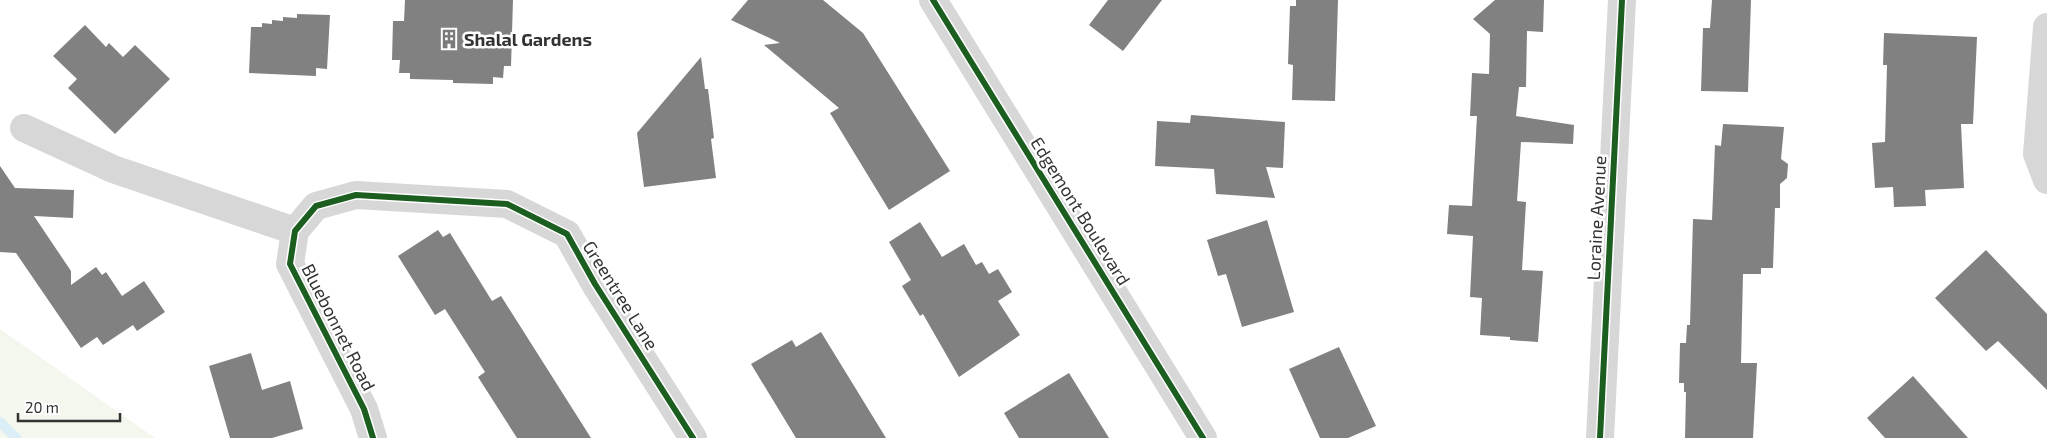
<svg xmlns="http://www.w3.org/2000/svg" width="2047" height="438" font-family="'Exo 2',sans-serif">
<style>
.green{fill:#f3f7ee}
.lines{fill:none;stroke-linecap:round;stroke-linejoin:round}
.stream{stroke:#dbeef5;stroke-width:10}
.building{fill:#818181}
.minor{stroke:#d7d7d7;stroke-width:28}
.cycleway-casing{stroke:#fff;stroke-width:9}
.cycleway{stroke:#1b5e20;stroke-width:6}
.labels{text-anchor:middle;dominant-baseline:central;stroke-width:5;stroke-linejoin:round;paint-order:stroke}
.poi-label{font-size:18px;font-weight:bold;fill:#333;stroke:#fff;text-anchor:start}
.street-label{font-size:18px;fill:#333;stroke:#fff}
</style>
<rect width="100%" height="100%" fill="#fff"/>
<path class="green" d="M0 329 155 438H0Z"/>
<g class="lines">
<path class="stream" d="M0 422 16 438"/>
</g>
<path class="building" d="M405 0H513L511 66H504L503 78 493 77V84L453 83V80L410 79V73H399L400 60H392L393 21H404Z
M748 0H823L863 33 950 171 889 210 830 113 839 108 764 45 780 43 731 20Z
M1108 0H1162L1123 51 1089 25Z
M1296 0H1338L1335 101 1292 100 1293 65 1288 64 1290 6H1296Z
M1495 0H1544L1543 32 1527 31 1526 87H1519L1516 116 1574 125 1573 144 1521 142 1517 201 1526 202 1522 270 1543 271 1538 342 1510 340V337L1480 335 1482 298 1470 297 1473 236 1447 234 1449 205 1472 206 1477 116H1470L1472 73 1489 74 1490 34 1473 19Z
M1712 0H1751L1748 92 1701 91 1703 28H1710Z
M297 14 330 15 327 69 316 68V76L249 73 251 27H262V23L272 24V20L283 21V17L297 18Z
M85 25 106 47 109 43 123 57 135 45 170 79 115 134 68 88 77 79 53 56Z
M1884 33 1977 37 1973 124H1961L1964 188 1925 190 1926 206 1894 207 1893 187 1875 188 1872 143 1885 142 1887 65H1883Z
M701 57 705 89H708L714 138 711 139 716 178 644 187 637 133Z
M1191 115 1285 122 1283 168 1266 167 1275 198 1216 194 1214 169 1155 166 1157 121 1190 123Z
M1723 124 1784 127 1781 159 1788 164 1787 178 1780 184V208H1775L1773 268H1761V274H1743L1741 363H1757L1753 438H1685L1686 392H1684V383H1679L1680 343H1686L1687 325H1690L1693 219 1712 220 1715 145 1721 146Z
M0 166 15 188 74 190 73 218 34 216 71 271V285L96 267 102 275 106 272 122 296 144 281 165 312 137 331 133 325 103 345 97 337 81 348 16 253 0 252Z
M1267 220 1294 312 1242 327 1226 274 1218 276 1207 240Z
M920 222 942 257 964 244 976 265 982 262 989 274 998 269 1012 292 998 301 1020 335 959 377 923 314 920 316 902 286 911 280 889 242Z
M438 230 443 237 450 233 492 301 501 296 591 438H517L478 377 485 372 445 309 435 315 398 256Z
M1986 250 2047 314V390L1998 341 1986 351 1935 298Z
M821 332 886 438H796L751 364 792 340 796 347Z
M1339 347 1376 426 1348 438H1320L1289 369Z
M251 353 262 390 290 381 303 429 272 438H230L209 366Z
M1069 373 1109 438H1019L1004 413Z
M1913 376 1968 438H1885L1867 418Z"/>
<g class="lines">
<path class="minor" d="M933 0 1203 438
M2047 27 2037 154 2047 180
M24 128 113 169 295 231
M373 438 364 409 290 264 295 231 316 206 356 195 507 204 567 234 595 284 693 438
M1600 438 1622 0"/>
<defs>
<path id="cycleway" d="M933 0 1203 438
M373 438 364 409 290 264 295 231 316 206 356 195 507 204 567 234 595 284 693 438
M1600 438 1622 0"/>
</defs>
<use href="#cycleway" class="cycleway-casing"/>
<use href="#cycleway" class="cycleway"/>
</g>
<defs>
<symbol id="building-bare" viewBox="-9 -9 18 18"><path d="M-4-6H4V6H1V3H-1V6H-4ZM-2.5-4.3h1.7v1.8h-1.7ZM.8-4.3h1.7v1.8H.8ZM-2.5-1h1.7V.8h-1.7ZM.8-1h1.7V.8H.8Z" fill="#7a7a7a" stroke="#fff" stroke-width="2.5" paint-order="stroke"/></symbol>
</defs>
<g fill-rule="evenodd">
<use href="#building-bare" x="435" y="25" width="28" height="28"/>
</g>
<g class="labels">
<g class="poi-label">
<text x="464" y="39">Shalal Gardens</text>
</g>
<g class="street-label">
<text transform="translate(1081 211) rotate(58)">Edgemont Boulevard</text>
<text transform="translate(1596 218) rotate(-87)">Loraine Avenue</text>
<text transform="translate(621 295) rotate(58)">Greentree Lane</text>
<text transform="translate(339 327) rotate(63)">Bluebonnet Road</text>
</g>
</g>
<path d="M18 413v8h102v-8" fill="none" stroke="#333333" stroke-width="2.5"/>
<text x="25" y="413" font-size="15" fill="#333333" stroke="#ffffff" stroke-width="4" paint-order="stroke">20 m</text>
</svg>
